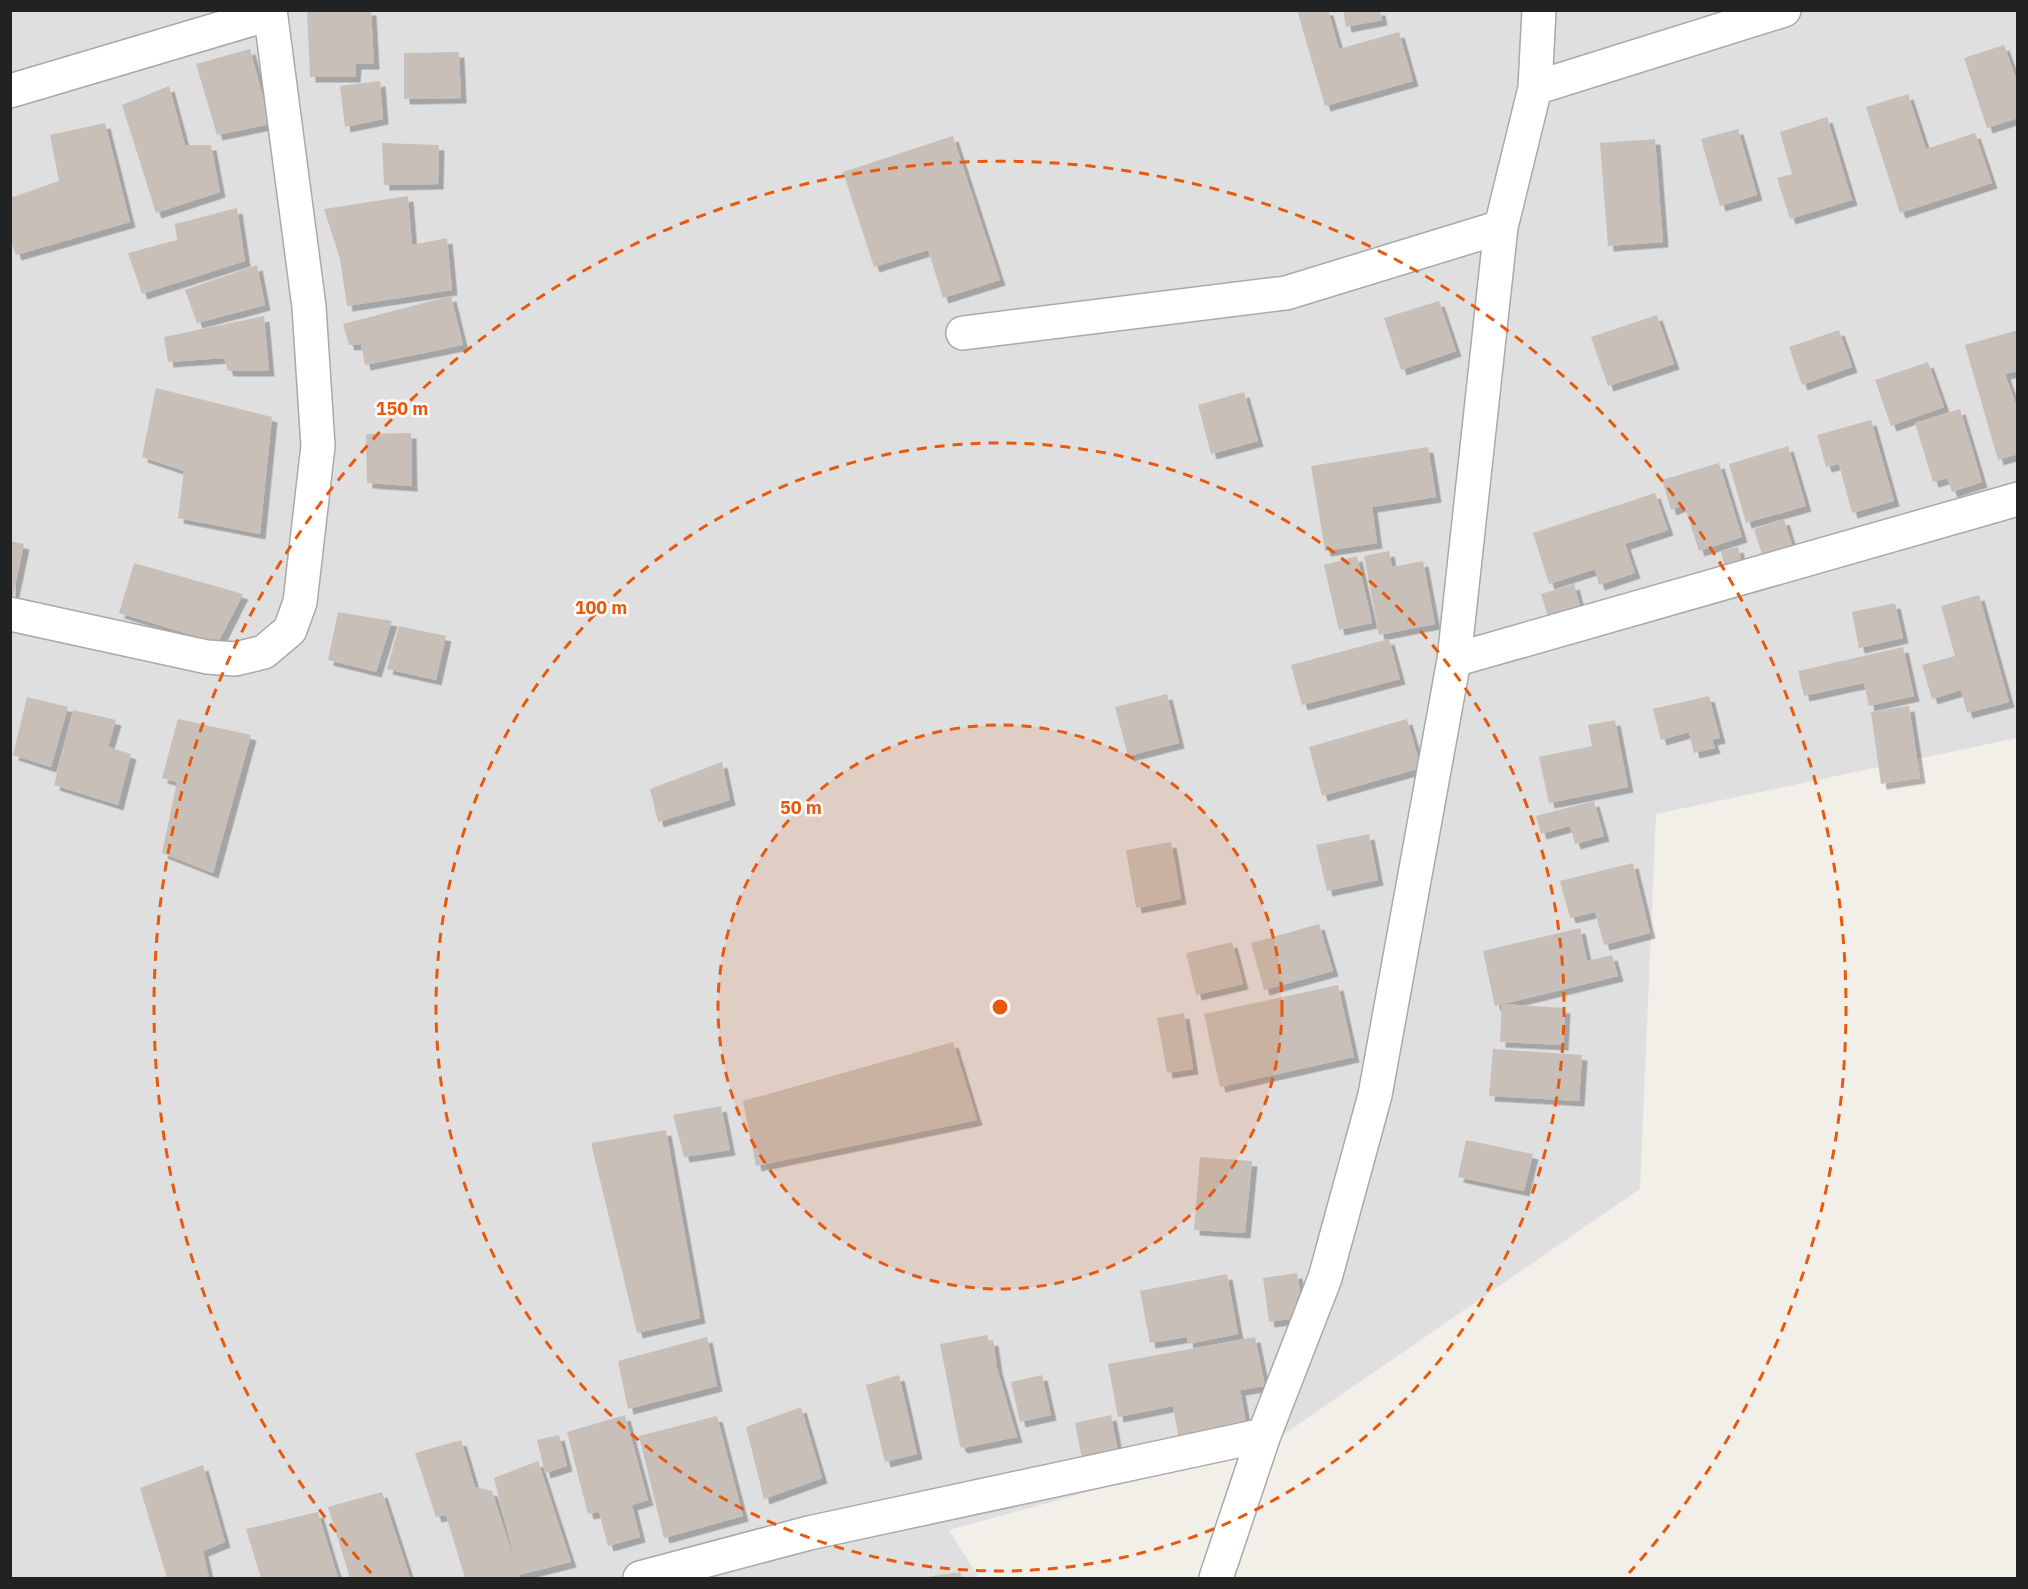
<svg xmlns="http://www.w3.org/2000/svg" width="2028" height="1589" font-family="'IBM Plex Sans',sans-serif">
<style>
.residential{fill:#e0dfdf}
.building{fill:#c7bfb8;filter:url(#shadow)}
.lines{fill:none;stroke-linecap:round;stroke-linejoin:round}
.minor-casing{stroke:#a9a9a9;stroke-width:36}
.minor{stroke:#fff;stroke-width:33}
.ring{fill:none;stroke:#e8590c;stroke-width:3;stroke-dasharray:10 8}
.centre{fill:#e8590c;stroke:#fff;stroke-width:3}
.ring-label{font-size:18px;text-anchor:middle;font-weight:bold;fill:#e8590c;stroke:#fff;stroke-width:5;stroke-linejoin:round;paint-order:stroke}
</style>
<defs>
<filter id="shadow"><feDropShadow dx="5.5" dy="5.5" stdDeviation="0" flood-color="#0004"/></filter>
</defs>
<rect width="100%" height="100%" fill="#f2efe9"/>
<path class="residential" d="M11 11H2017V738L1656 814 1640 1189 1274 1441 949 1530 979 1578H11Z"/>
<path class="building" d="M307 10H371L374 64H356L355 77H310Z
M1297 10H1328L1339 49 1399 32 1413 81 1325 106Z
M1343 10H1380L1382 20 1346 27Z
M2004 45 2018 84V118L1987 128 1964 58Z
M250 49 270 124 217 135 196 64Z
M459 52 461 98 404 99V53Z
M380 81 383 119 345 127 340 86Z
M169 86 185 145H211L220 192 156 213 122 105Z
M1908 94 1926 149 1975 133 1992 183 1900 213 1866 107Z
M1827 117 1852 200 1790 219 1777 178 1792 174 1780 132Z
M105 123 130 222 16 255 10 238V198L59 181 50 135Z
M1738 129 1757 195 1720 206 1701 139Z
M953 136 1000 280 943 298 928 250 874 267 843 172Z
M1655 139 1663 242 1608 246 1600 143Z
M382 143 439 145 438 184 384 185Z
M408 196 412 245 447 238 452 290 347 306 340 259 324 209Z
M237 208 245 261 142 294 128 253 177 240 175 224Z
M257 265 265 305 197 323 185 290Z
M451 296 463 345 365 365 361 344 349 345 343 324Z
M1439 301 1456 351 1401 370 1384 318Z
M1657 315 1674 364 1608 386 1591 337Z
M264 316 269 371H228L224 358 168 362 164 337Z
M1839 330 1852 367 1802 385 1789 347Z
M2018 330V371L2005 374 2018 410V454L1998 460 1965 345Z
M1928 362 1944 407 1891 426 1875 380Z
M156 388 272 417 260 534 178 518 184 471 142 457Z
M1244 392 1258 441 1211 454 1198 405Z
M1960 409 1982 482 1952 492 1947 478 1933 482 1915 423Z
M1871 420 1894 501 1852 513 1839 464 1826 467 1817 435Z
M411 433 412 486 367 483 366 434Z
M1788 446 1806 506 1746 523 1729 464Z
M1428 447 1436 497 1372 507 1377 543 1325 551 1311 466Z
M1719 463 1742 537 1699 551 1684 505 1671 510 1662 480Z
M1655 493 1668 530 1625 544 1635 573 1599 585 1595 569 1549 584 1533 533Z
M1784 519 1795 555 1765 564 1754 529Z
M10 541 24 544 13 596H10Z
M1738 547 1744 572 1727 576 1721 551Z
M1389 551 1392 567 1423 561 1435 624 1379 635 1364 556Z
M1357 556 1372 623 1339 630 1324 565Z
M134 563 243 594 218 643 119 613Z
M1574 584 1583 617 1551 626 1541 594Z
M1979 595 2009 702 1967 713 1961 690 1932 699 1922 665 1955 656 1941 606Z
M1895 603 1903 638 1859 648 1852 612Z
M338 612 392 621 376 672 328 660Z
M399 626 446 636 436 680 387 669Z
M1389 639 1400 679 1302 705 1291 665Z
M1903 647 1914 696 1869 706 1864 683 1804 696 1798 671Z
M1167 694 1179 743 1128 756 1115 707Z
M1709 696 1720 738 1712 740 1715 748 1694 753 1689 732 1661 740 1653 709Z
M27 697 68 707 51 767 13 755Z
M1909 706 1920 778 1881 784 1871 712Z
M73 710 116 720 108 747 131 754 118 805 54 785Z
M178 719 251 735 213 873 162 853 177 782 162 778Z
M1407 719 1421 768 1322 796 1309 747Z
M1615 720 1628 787 1549 803 1539 757 1592 746 1588 725Z
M722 762 730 800 658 822 650 789Z
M1594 801 1604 836 1575 844 1570 826 1541 834 1536 816Z
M1369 834 1378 880 1327 891 1316 845Z
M1171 842 1181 899 1136 908 1126 850Z
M1633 863 1650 933 1604 945 1595 912 1570 918 1560 881Z
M1319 924 1333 971 1264 990 1251 943Z
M1580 928 1587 961 1612 955 1618 976 1495 1006 1483 951Z
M1232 942 1243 984 1196 995 1186 953Z
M1338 985 1354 1057 1220 1087 1204 1014Z
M1502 1004 1565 1008 1563 1045 1500 1042Z
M1184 1013 1193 1069 1167 1073 1157 1018Z
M953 1042 977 1120 756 1166 743 1101Z
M1493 1049 1582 1055 1579 1101 1489 1096Z
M721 1106 730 1150 684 1157 673 1115Z
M666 1130 700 1318 637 1333 591 1143Z
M1466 1140 1533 1154 1524 1191 1458 1177Z
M1200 1157 1252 1161 1245 1233 1194 1230Z
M1297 1273 1304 1317 1269 1322 1263 1278Z
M1227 1274 1238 1334 1188 1344 1187 1337 1150 1343 1140 1291Z
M987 1335 989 1341 993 1340 997 1368 1017 1437 963 1448 960 1446 940 1344Z
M707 1337 717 1386 628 1409 618 1361Z
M1255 1337 1265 1386 1240 1390 1247 1428 1179 1440 1173 1406 1118 1417 1108 1364Z
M899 1375 917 1454 885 1462 866 1385Z
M1042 1375 1051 1415 1020 1422 1011 1382Z
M801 1407 822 1478 764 1499 746 1427Z
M625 1415 648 1500 632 1505 640 1537 608 1546 599 1512 588 1514 567 1432Z
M1111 1415 1119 1457 1083 1464 1075 1423Z
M717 1416 743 1516 664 1538 639 1436Z
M559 1435 567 1466 545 1473 537 1440Z
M461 1440 475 1487 492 1491 517 1569 494 1478 538 1461 571 1562 519 1575 520 1578H465L446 1515 436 1517 415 1453Z
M203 1465 225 1542 203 1551 209 1578H167L140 1488Z
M382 1492 410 1578H350L328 1507Z
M318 1512 338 1578H261L246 1529Z
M960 1572 962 1578H927V1577Z"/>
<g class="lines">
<defs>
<path id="minor" d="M1535 88 1784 10
M10 91 269 14
M963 333 1286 293 1501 227
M10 614 207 657 235 659 264 652 290 630 300 602 318 446 309 307 270 10
M1454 660 2018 499
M640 1578 809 1533 1264 1435
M1216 1578 1264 1435 1325 1278 1375 1095 1454 660 1501 227 1535 88 1539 10"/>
</defs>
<use href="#minor" class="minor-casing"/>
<use href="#minor" class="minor"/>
</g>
<circle cx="1000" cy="1007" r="282" fill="#e8590c" fill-opacity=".12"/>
<g class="ring">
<circle cx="1000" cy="1007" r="282"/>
<circle cx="1000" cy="1007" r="564"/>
<path d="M371 1573A846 846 0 1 1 1629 1573"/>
</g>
<circle cx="1000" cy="1007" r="9" class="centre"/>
<g class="ring-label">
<text x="402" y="415">150 m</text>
<text x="601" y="614">100 m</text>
<text x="801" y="814">50 m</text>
</g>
<rect width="2028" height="1589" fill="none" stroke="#222222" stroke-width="24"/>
</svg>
